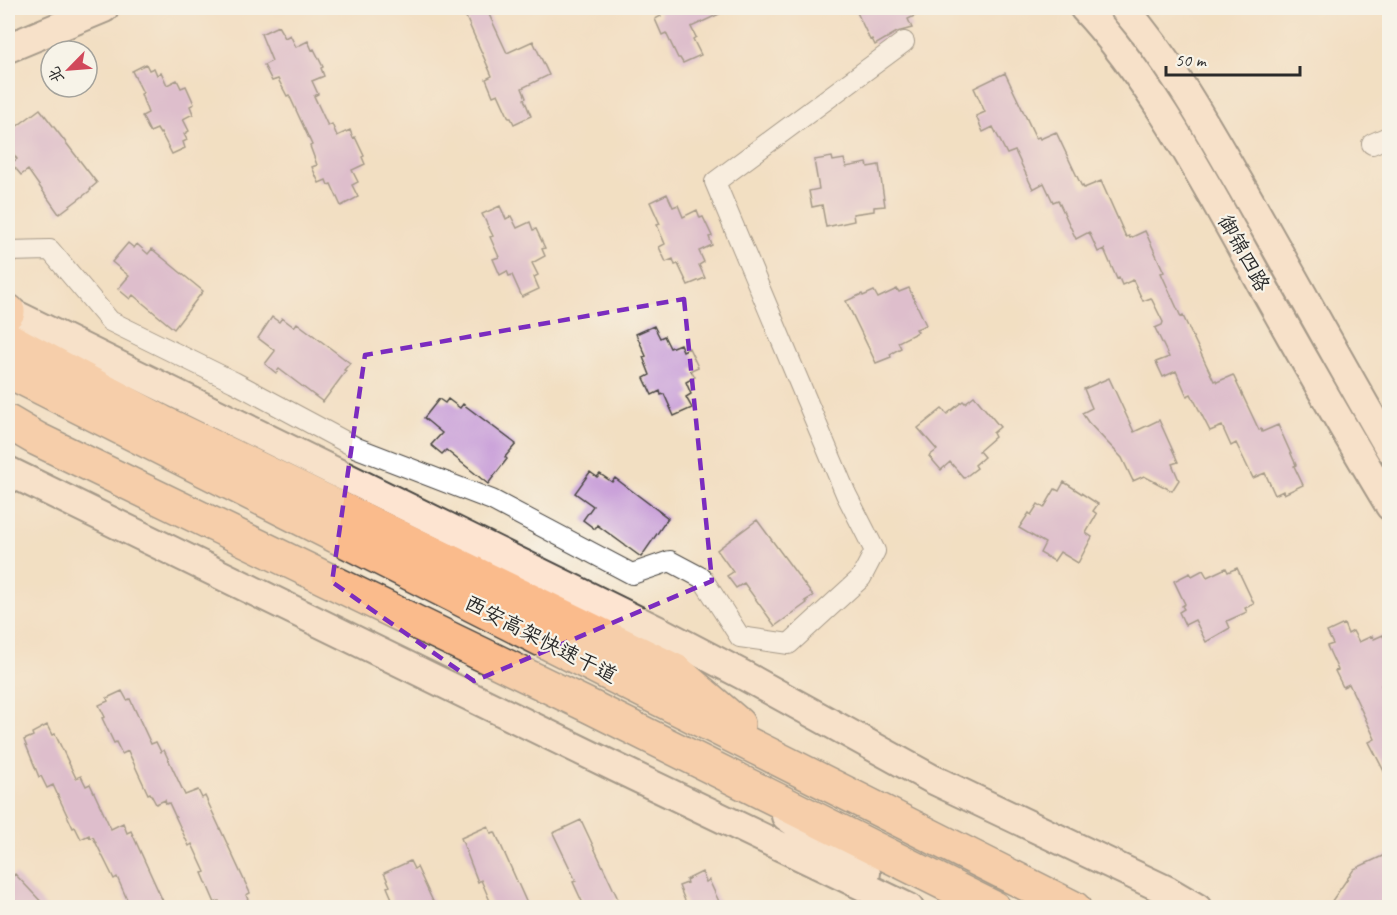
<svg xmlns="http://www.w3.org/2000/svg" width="1397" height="915" font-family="Caveat,'LXGW WenKai TC',sans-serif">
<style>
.building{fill:#c598d8}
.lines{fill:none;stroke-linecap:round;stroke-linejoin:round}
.street-casing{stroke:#494642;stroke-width:22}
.secondary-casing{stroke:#494642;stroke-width:32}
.highway-casing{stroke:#494642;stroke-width:36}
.street{stroke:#fff;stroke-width:20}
.secondary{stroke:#fde4d1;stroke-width:28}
.highway{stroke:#fabb8c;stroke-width:33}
.marked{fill:none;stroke:#7b2cbf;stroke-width:4.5;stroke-dasharray:12 8;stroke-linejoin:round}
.labels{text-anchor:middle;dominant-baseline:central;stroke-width:4.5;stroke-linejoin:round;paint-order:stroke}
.street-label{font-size:21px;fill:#2b2b2b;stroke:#f7f3e8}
</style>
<rect width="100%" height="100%" fill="#f7f3e8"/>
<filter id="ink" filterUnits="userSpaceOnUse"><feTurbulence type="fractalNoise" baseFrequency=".0167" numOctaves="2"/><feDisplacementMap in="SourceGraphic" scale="12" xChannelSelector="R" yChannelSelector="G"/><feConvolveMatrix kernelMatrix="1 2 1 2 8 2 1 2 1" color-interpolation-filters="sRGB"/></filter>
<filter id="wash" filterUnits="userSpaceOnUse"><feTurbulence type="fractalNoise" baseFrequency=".008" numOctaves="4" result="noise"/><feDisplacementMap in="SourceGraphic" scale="24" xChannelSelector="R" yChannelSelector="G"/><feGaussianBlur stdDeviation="1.35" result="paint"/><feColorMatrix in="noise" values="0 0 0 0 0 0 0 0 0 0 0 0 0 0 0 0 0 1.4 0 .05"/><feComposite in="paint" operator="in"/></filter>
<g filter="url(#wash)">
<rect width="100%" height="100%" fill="#f2dfc2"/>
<g id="blocks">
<path class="building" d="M462 8H486L507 53 533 41 549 75 522 88 526 98 524 99 531 116 514 124 511 118H509L498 94 493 96 486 79 492 76Z
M666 8H732L691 27 696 37 693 39 701 55 683 63 680 58H678L666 33 662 35 655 19 661 16 659 12Z
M855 8H931L908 19 912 28 897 32 875 45 872 39 870 40Z
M278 26 285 38 290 35 296 47 308 41 312 50 314 49 323 67 321 68 324 76 312 81 318 94 314 96 328 126 332 124 337 136 350 130 353 138 355 137 364 156 362 157 365 164 352 170 358 182 352 185 358 197 341 206 331 184 328 185 326 180 319 183 312 167 317 165 310 146 312 145 296 110 289 95 287 96 278 79 272 81 264 65 272 61 261 34Z
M146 64 149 70 154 68 157 75 161 72 167 85 177 80 181 88 186 86 194 104 190 106 193 114 183 119 189 131 184 134 187 140 183 142 185 148 172 154 161 133 160 134 157 129 150 132 142 116 148 113 141 94 143 93 132 71Z
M1005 73 1036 138 1039 137 1040 139 1056 132 1082 187 1083 186 1084 188 1101 181 1126 237 1129 236 1130 238 1145 231 1164 272 1161 273 1181 317 1183 316 1214 381 1216 380 1217 382 1233 375 1259 430 1261 429 1262 432 1278 425 1296 465 1294 466 1303 485 1284 494 1283 491 1275 495 1265 473 1253 478 1236 443 1231 446 1222 426 1210 431 1191 394 1187 396 1176 371 1163 377 1156 362 1169 357 1155 328 1162 325 1163 322 1151 298 1143 301 1133 280 1122 285 1119 278 1117 279 1104 249 1098 252 1089 232 1076 239 1058 200 1053 202 1044 183 1033 189 1015 151 1007 154 993 127 983 132 976 116 985 112 974 88Z
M40 109 97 183 90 189 91 190 59 214 28 170 21 175 11 163 17 159 8 146V133Z
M832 157 833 161 844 159 846 167 867 163 868 167 879 165 885 206 874 207V211L853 214 854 221 826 227 822 205 812 207 809 191 819 189 814 160Z
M667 194 673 207 678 205 683 217 697 210 700 218 703 217 712 236 709 237 712 245 699 251 704 262 699 265 705 278 688 285 678 264 675 265 673 259 666 262 659 247 665 244 657 225 660 224 650 202Z
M500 206 506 219 511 216 517 228 530 222 533 230 536 229 545 248 542 249 545 256 532 263 538 275 534 277 539 289 522 297 512 275 509 276 507 271 500 275 493 259 499 257 490 237 493 236 482 214Z
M128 243 134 248 137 244 148 254 152 249 203 291 174 329 133 295 130 299 118 289 129 276 112 262Z
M909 288 926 325 916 329 918 332 898 342 901 348 890 354 891 357 876 363 846 301 862 294 863 296 874 291 878 298 897 289 899 292Z
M272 317 279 322 282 318 294 327 297 323 350 363 344 370 346 371 323 402 279 369 276 373 265 364 275 351 258 338Z
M654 326 660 338 664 336 670 348 680 344 683 351 689 348 698 367 691 370 695 377 686 382 691 394 686 397 692 408 674 416 664 394 661 395 660 391 652 395 644 378 650 375 643 357 646 356 636 334Z
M1109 378 1134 432 1159 420 1178 462 1172 464 1179 480 1172 491 1144 476 1133 481 1122 458 1088 422 1082 413 1092 408 1084 389Z
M974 396 1000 427 993 433 995 437 979 451 984 457 975 465 977 468 964 478 950 462 941 470 929 456 937 450 918 428 942 409 947 414 963 401 965 403Z
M439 399 445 403 448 399 460 408 463 404 516 444 505 457 507 459 488 484 446 450 442 454 431 445 442 433 424 418Z
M590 472 597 477 600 474 612 482 615 478 668 518 641 557 597 525 595 529 583 520 593 506 575 493Z
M1064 482 1098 504 1093 511 1097 514 1086 533 1092 537 1078 563 1060 552 1054 561 1040 553 1045 543 1019 528 1029 513 1031 515 1038 504 1044 508 1055 489 1059 491Z
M757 520 813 596 805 601 807 603 775 626 744 583 736 588 727 576 733 572 717 550Z
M1226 568 1228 572 1237 568 1254 604 1245 608 1247 612 1227 621 1230 628 1206 642 1195 620 1185 625 1179 612 1184 609 1182 606 1185 604 1174 581 1190 573 1192 576 1203 570 1207 577Z
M1344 624 1348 634 1353 631 1359 642 1372 636 1374 639 1383 635 1389 649V681L1381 685 1389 703V781L1369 742 1375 739 1349 684 1343 687 1335 671 1338 670 1327 646 1333 644 1327 632Z
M122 691 127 700 130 699 151 744 156 742 161 752 164 750 185 795 198 790 202 798 205 796 250 893 246 895 250 904 242 908H222L219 901 215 903 202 873 205 872 192 844 189 846 169 803 166 804 165 800 156 804 150 793 148 794 128 751 122 754 116 742 114 743 102 718 105 717 99 705 108 701 107 698Z
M47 725 52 735 55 734 76 778 81 776 86 786 90 784 111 829 123 823 127 833 131 831 166 908H131L117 877 114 879 93 837 90 838 89 835 81 839 75 827 73 828 53 785 47 788 41 776 39 777 24 740 33 736 32 733Z
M581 820 618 899 614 900 617 908H585L573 882 576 881 553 833Z
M488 826 491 833 495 832 529 908H493L481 880 478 882 461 838Z
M1389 853V908H1327L1354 869Z
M410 861 414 869 417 867 436 908H396L387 887 390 886 384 873Z
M702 872 706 882 709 880 722 908H688L679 886 687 883 686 880Z
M15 874 47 908H8V882Z"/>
</g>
</g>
<g filter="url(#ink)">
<use href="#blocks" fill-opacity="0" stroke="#494642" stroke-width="1.5"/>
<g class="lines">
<defs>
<path id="street" d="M1372 144 1390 136
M8 251 50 250 110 321 234 382 357 448 492 500 632 574 670 561 702 578 740 637 789 644 861 578 875 551 846 494 715 182 904 42"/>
<path id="secondary" d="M1084 8C1150 79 1198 170 1245 254 1292 339 1340 423 1390 506
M1124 8C1169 60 1203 120 1237 179 1289 269 1338 360 1390 449
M8 48 104 8
M8 311 661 632 745 676 932 779 1168 891 1197 908
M8 471 615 767 909 908
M786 816 866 873"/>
<path id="highway" d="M8 311V312
M8 339 162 422 676 671 738 724
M8 371 1074 908
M8 422 37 439 589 706 994 908"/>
</defs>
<use href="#street" class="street-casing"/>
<use href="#secondary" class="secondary-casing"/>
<use href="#highway" class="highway-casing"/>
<use href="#street" class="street"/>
<use href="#secondary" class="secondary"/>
<use href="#highway" class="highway"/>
</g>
</g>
<path d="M0 0H1397V915H0ZM684 299 712 581 474 681 332 582 365 355Z" fill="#f2dfc2" fill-opacity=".55" fill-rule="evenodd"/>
<path class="marked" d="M684 299 712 581 474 681 332 582 365 355Z"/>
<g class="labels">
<g class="street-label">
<text transform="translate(1244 253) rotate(61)">御锦四路</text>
<text transform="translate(541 639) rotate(27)">西安高架快速干道</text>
</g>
</g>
<rect width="1397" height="915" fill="none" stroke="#f7f3e8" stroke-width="30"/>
<g transform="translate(69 69) rotate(245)"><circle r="28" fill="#f7f3e8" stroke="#a5a39c" stroke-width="1.5"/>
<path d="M0-4.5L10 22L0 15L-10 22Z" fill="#d1495b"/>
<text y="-9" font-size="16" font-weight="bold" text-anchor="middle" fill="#2b2b2b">北</text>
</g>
<path d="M1166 66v9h134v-9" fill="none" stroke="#2b2b2b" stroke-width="3"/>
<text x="1175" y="66" font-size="18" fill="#2b2b2b" stroke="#f7f3e8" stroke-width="4.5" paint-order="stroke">50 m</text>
</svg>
